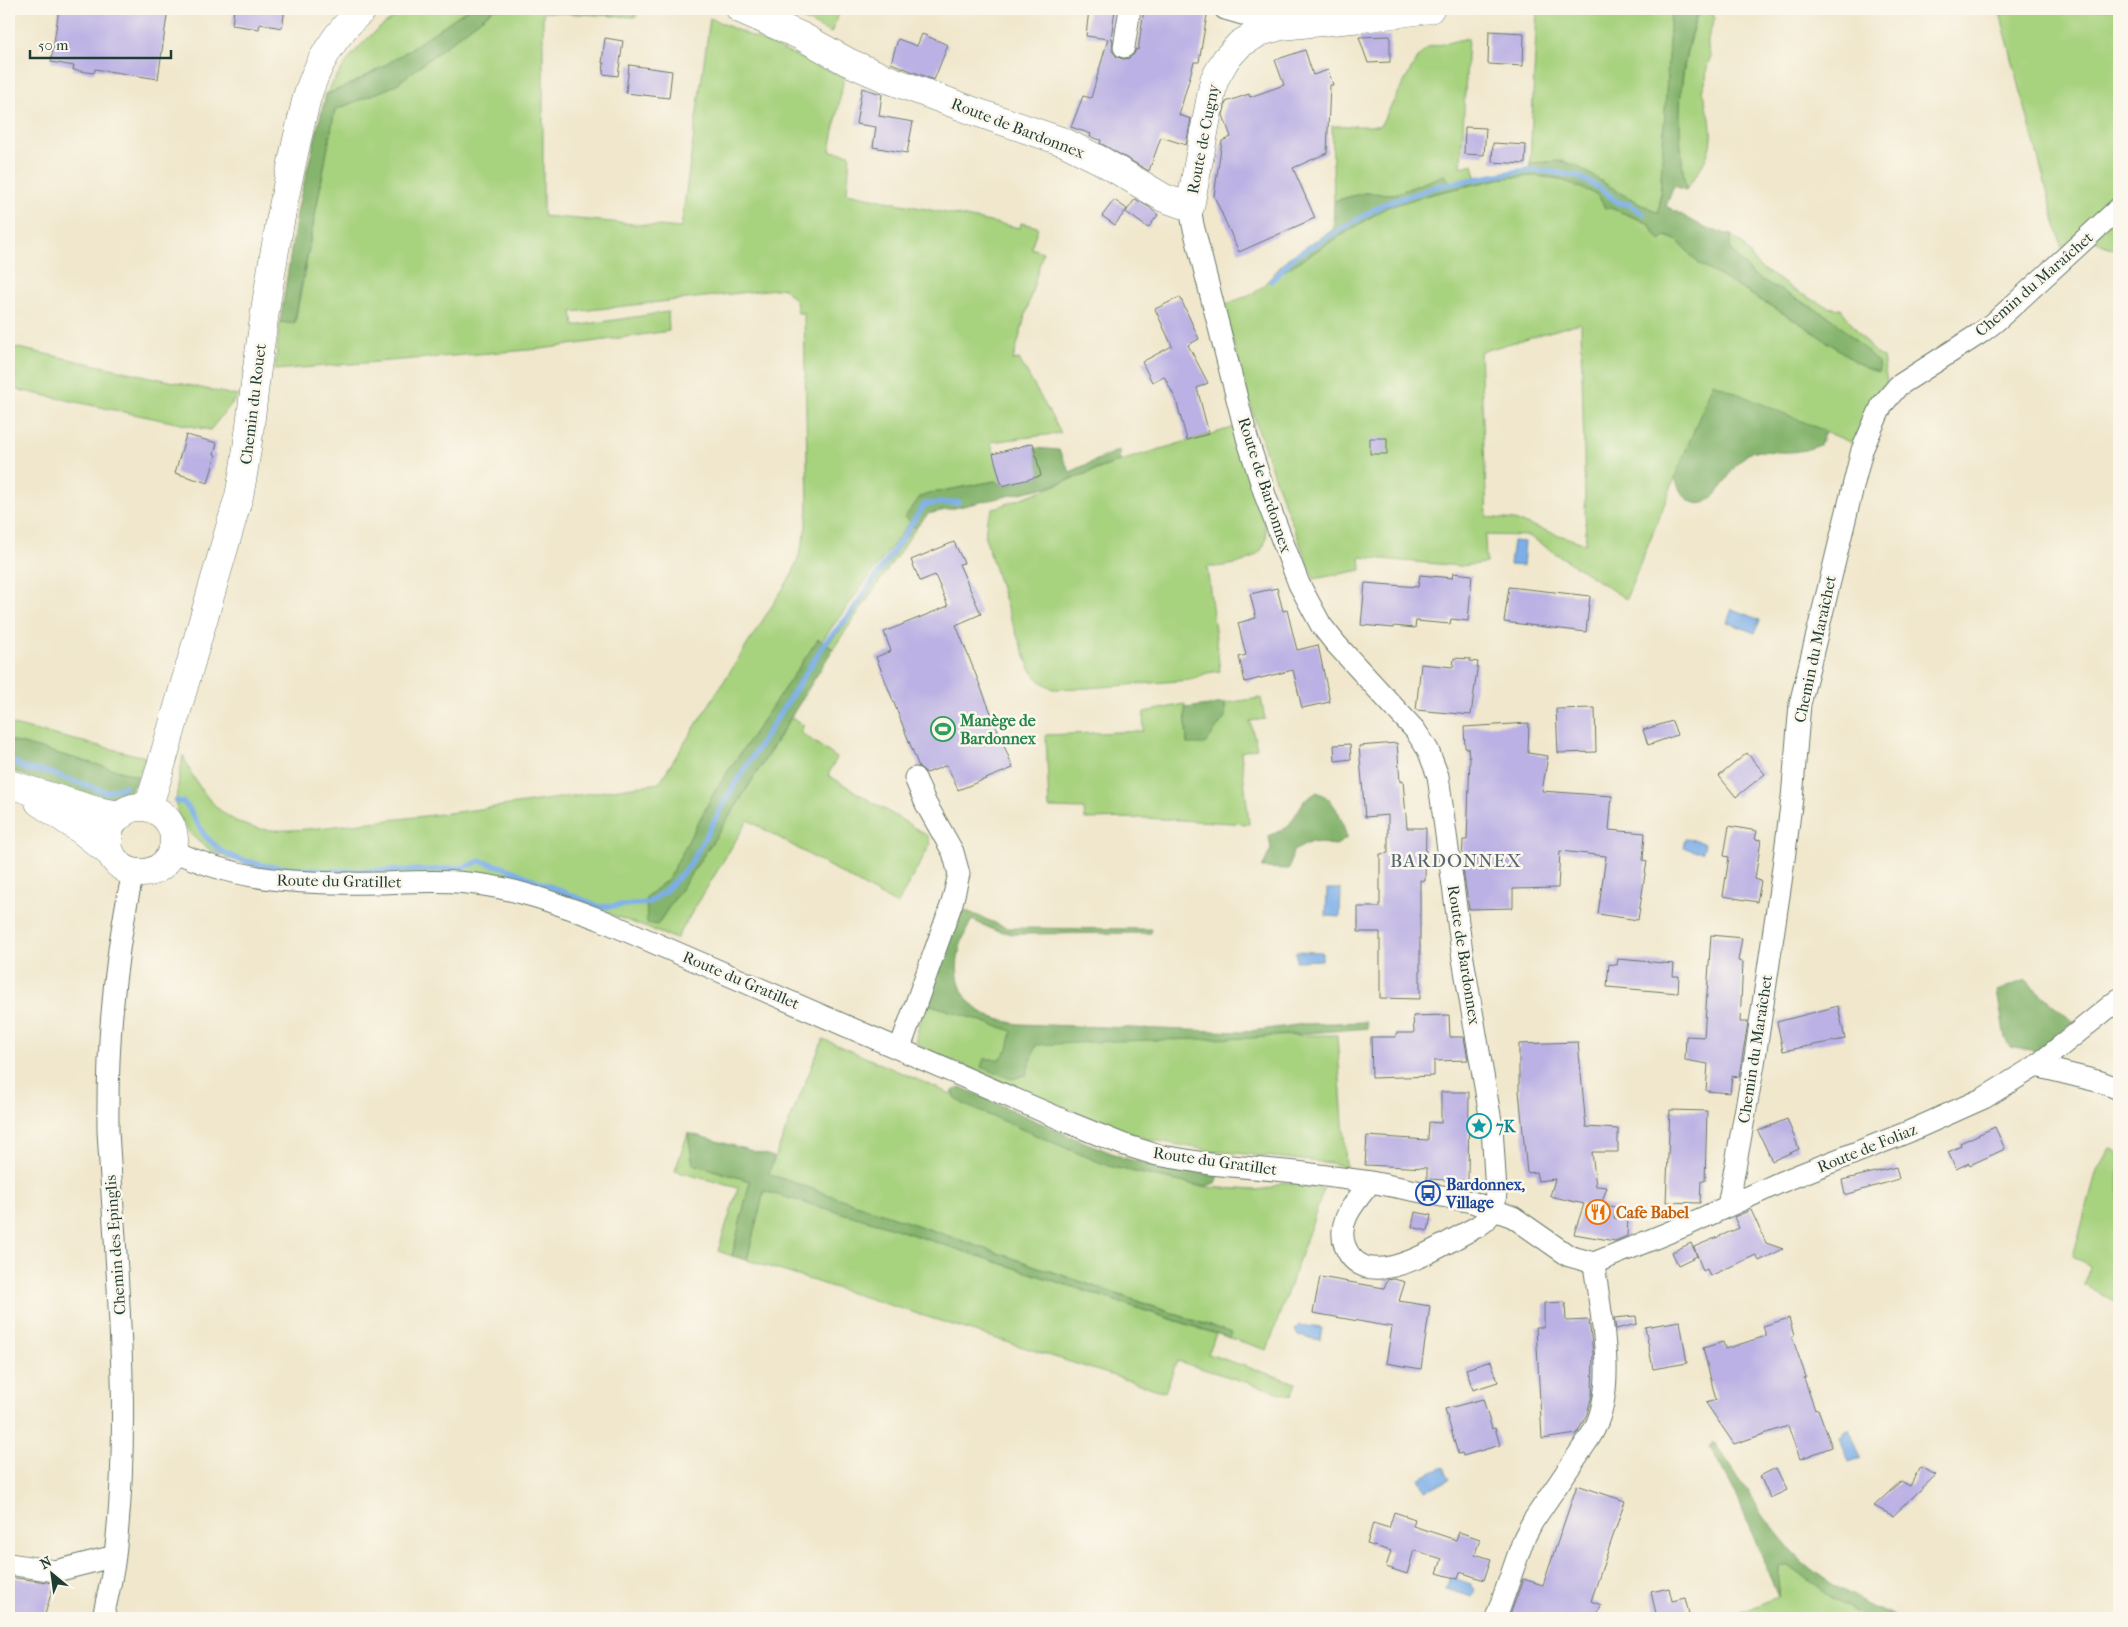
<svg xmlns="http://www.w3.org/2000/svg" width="2128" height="1627" font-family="'IM FELL French Canon',serif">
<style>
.green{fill:#a7d27e;stroke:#638859;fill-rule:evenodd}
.forest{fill:#85b46d;stroke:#527850}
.water{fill:#7caee8;stroke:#4e768e}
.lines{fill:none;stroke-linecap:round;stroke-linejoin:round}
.stream{stroke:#7caee8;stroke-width:5.5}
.building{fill:#bbb1e4}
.minor-casing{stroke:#687869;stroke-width:23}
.tertiary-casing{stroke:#687869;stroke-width:29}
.minor{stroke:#fff;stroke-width:21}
.tertiary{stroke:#fff;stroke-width:28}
.labels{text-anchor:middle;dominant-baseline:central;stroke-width:5;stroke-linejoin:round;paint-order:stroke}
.street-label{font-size:16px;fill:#1f3d34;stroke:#fbf7ec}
.leisure-label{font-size:16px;font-weight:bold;fill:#27864d;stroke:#fbf7ec;text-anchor:start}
.culture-label{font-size:16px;font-weight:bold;fill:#0d838f;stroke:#fbf7ec;text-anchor:start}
.transit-label{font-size:16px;font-weight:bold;fill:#164399;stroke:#fbf7ec;text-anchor:start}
.food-label{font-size:16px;font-weight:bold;fill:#c56008;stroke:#fbf7ec;text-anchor:start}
.quarter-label{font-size:19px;letter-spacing:1px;fill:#566672;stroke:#fbf7ec}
</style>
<rect width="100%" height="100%" fill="#fbf7ec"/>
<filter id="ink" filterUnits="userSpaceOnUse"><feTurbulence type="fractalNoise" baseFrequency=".02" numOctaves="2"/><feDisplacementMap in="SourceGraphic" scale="10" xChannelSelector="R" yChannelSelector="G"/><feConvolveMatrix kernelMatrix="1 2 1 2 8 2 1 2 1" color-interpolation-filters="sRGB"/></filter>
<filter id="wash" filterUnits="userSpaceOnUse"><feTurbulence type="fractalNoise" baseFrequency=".0096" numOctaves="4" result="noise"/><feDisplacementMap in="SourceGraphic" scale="20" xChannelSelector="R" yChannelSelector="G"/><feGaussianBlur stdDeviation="1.12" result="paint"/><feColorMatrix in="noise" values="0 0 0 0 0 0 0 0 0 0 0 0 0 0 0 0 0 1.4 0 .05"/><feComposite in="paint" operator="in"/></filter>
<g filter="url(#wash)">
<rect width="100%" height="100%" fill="#f0e7cc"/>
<path class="green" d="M410 9H468C423 39 378 76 326 94 347 57 371 28 410 9Z
M494 9H638L636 17 543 12V216L681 228 710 18 844 77 830 151 850 154 847 193 1020 228 1021 223 1038 227 1031 248 1043 252 1013 360 1019 359 1061 433 991 442 1002 486 995 481 932 493 920 497 905 517 910 522 821 642 818 640 716 789 668 879 646 897 657 925 733 811 791 718 804 725 800 732 837 758 828 775 928 836 930 845 897 905 748 820 676 939 549 891 264 869C234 861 199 852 183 823 180 818 176 811 176 805 176 792 181 769 183 755 195 786 218 818 251 827 277 835 334 826 361 823 461 813 560 798 659 783L791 576C801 553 806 534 808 509L804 313H798L796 301 784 288 572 312 574 326 668 312 669 331 541 349 275 370 280 322 295 323 335 109 394 86Z
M782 9H841L831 33Z
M1537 9H1671L1659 213 1622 194 1577 166 1561 161 1530 163Z
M1699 9H1710L1715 18C1710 32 1704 43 1711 57 1704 68 1709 78 1702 91 1706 97 1705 98 1706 105 1706 110 1710 114 1710 119 1715 153 1703 164 1686 190 1675 125 1678 72 1699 9Z
M1999 9H2119V196L2062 248Z
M1468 38 1461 167 1473 164 1476 177 1450 182 1444 175 1395 194 1364 193 1334 201 1332 126H1380L1418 57 1429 47Z
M1534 176C1552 177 1583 182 1598 194 1601 197 1603 204 1605 208H1611L1650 224 1666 236 1678 241 1699 264 1803 325 1865 368 1879 372 1833 319 1753 275 1730 249 1731 235 1742 244 1758 266 1797 292 1828 307 1841 309 1871 349 1883 358 1887 383 1879 390 1857 445 1713 384 1626 599 1529 536 1485 535 1486 563 1460 566 1360 557 1361 570 1314 579 1276 482 1255 420 1223 305 1253 294 1262 287 1288 258 1284 271 1387 207 1432 194 1502 178ZM1580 323 1581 324 1586 544 1514 520 1487 517 1480 352Z
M2119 214V251L2091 240Z
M9 346 238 396 210 430 9 388Z
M1235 427 1264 523C1265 527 1267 534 1266 538 1263 563 1226 567 1207 567L1220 671 1207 673 1190 680 1088 688 1053 689 1043 683 1036 677 1029 667 1009 614 985 537 987 519 993 509 1120 461Z
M914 526 916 528 833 649 827 645 845 625Z
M1261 698 1265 719 1250 721 1257 748 1241 752 1249 824 1145 818 1085 819 1084 809 1049 808 1046 735 1143 731 1144 712 1185 704 1187 744 1225 717V703Z
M9 724 145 757 139 777 9 740Z
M925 1003 1003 1028 1256 1036 1337 1035 1346 1167 1330 1163 1207 1150 1147 1139 1100 1122 923 1048 917 1043 916 1037Z
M823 1039 951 1094 953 1091 955 1098 965 1105 1116 1168 1204 1187 1256 1190 1270 1188 1282 1182 1324 1189 1267 1350 1230 1338 1231 1333 768 1174Z
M688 1133 693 1164 750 1181 732 1256 718 1251 738 1188 675 1171Z
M2110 1148 2119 1153V1304L2085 1285 2089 1266 2073 1256 2097 1170Z
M764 1191 877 1223 1216 1334 1208 1354 1296 1383 1291 1396 1177 1361 1165 1392 747 1260Z
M1779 1564 1789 1566 1831 1597 1868 1618H1728L1778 1597Z"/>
<path class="forest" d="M468 9H494L394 86 335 110 294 324 280 322 298 207 326 94C378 76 423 39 468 9Z
M1671 9H1699C1677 67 1676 130 1686 190L1674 186 1666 206 1707 229 1731 235 1730 249 1753 275 1833 319 1878 362 1879 372 1865 368 1803 325 1699 264 1678 241 1666 236 1660 240 1652 230 1650 224 1611 208H1605L1598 195 1557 178 1534 176 1502 178 1432 194 1387 207 1284 271 1288 258 1333 230 1334 201 1364 193 1395 194 1444 175 1450 182 1529 168 1530 163 1561 161 1577 166 1622 194 1659 213Z
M1713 383 1825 431 1820 445C1793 456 1781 451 1753 451 1748 454 1742 458 1738 463 1727 474 1713 512 1692 502 1681 496 1678 487 1675 477Z
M1034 448 1059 450 1070 472 1119 450 1120 461 1051 486 928 514 916 528 905 517 920 497 932 493 995 481 1002 486 1041 476Z
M818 639 833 649 733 811 657 925 647 923 646 897 668 879 716 789Z
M1225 703V717L1205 744H1187L1185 708Z
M9 740 131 774 139 777 126 798 106 803 63 790 9 770Z
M1317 792C1336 799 1342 820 1347 838L1336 845 1311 842 1293 851 1289 869 1262 868 1271 849 1269 836 1288 827 1304 801Z
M959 908 1007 928 1151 929V933L1012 934 992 929 972 920C952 953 948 997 989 1016 998 1020 1009 1022 1019 1024L1243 1032 1304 1024 1366 1022 1368 1028 1253 1038 1114 1041 1036 1045 1026 1075 1012 1079 981 1067 984 1059H1000L1008 1049 1012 1031 925 1003Z
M2025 980 2073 1022 2037 1052 2010 1047 2005 1038 1997 991Z
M960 1087 1074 1138 1124 1158 1169 1169 1219 1176 1215 1183 1204 1187 1108 1166 965 1105 955 1098 953 1091Z
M688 1133 774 1157 769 1174 1188 1319 1232 1333 1230 1338 877 1223 764 1191 747 1260 732 1256 750 1181 693 1164Z
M1714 1442C1740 1478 1762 1518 1792 1551 1820 1582 1861 1601 1898 1618H1868L1831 1597 1789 1566 1779 1565 1778 1597 1736 1494 1710 1447Z"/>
<path class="water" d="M1513 541 1525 542 1523 566 1510 565Z
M1732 609 1760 620 1755 633 1727 622Z
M1685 839 1697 840 1705 844 1703 851H1693L1683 847Z
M1327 889H1341L1340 917 1326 916Z
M1296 951 1322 952V960L1296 961Z
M1299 1325 1322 1328 1320 1340 1298 1336 1295 1330Z
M1849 1429 1861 1458 1849 1462 1839 1437 1843 1435V1432Z
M1444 1467 1450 1479 1425 1491 1419 1478Z
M1450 1577 1471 1584V1587L1475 1589 1472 1597 1446 1589Z"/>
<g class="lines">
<path class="stream" d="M1271 281 1294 257 1382 205 1438 186 1526 170 1546 171 1577 176 1600 188 1619 203 1629 204 1643 214
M9 759 28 770 44 771 106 792 125 786
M176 801 183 802 188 807 205 836 221 851 235 858 265 866 324 871 434 870 465 867 480 861 503 867 600 907 648 903 665 891 689 866 735 784 825 643 849 616 925 504 959 502"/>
</g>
<g id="blocks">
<path class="building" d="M59 9H168L158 79 95 69 94 73 73 70 74 66 51 62Z
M234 9H285L282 28 260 24 259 29 232 25Z
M1089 9H1115L1111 39H1113L1112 51 1117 57 1123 59 1129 58 1134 54 1136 49 1138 50 1144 9H1208L1199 62H1194L1179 115 1191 119 1186 145 1161 137 1149 171 1100 143 1101 140 1090 137 1091 134 1071 127 1083 96 1091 98 1108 39 1086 36Z
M1489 31 1524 33 1523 66 1488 64Z
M922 34 948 45 934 80 891 63 898 39 917 46Z
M1390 36V62L1368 63 1359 37Z
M605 38 623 41 618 76 603 74 604 63H602Z
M1305 50 1313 75 1328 70 1333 85H1330L1327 153 1293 168 1315 218 1239 252 1214 196 1222 141 1231 137 1223 115 1226 102 1249 94 1250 97 1284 85 1275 60Z
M629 65 672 71 669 98 626 93Z
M862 88 882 94 879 116 913 122 907 153 873 147 876 127 856 124Z
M1465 127 1486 128 1484 155 1464 154Z
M1493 143 1526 145 1525 164 1492 162Z
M1135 199 1149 207 1158 215 1148 228 1126 212Z
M1114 200 1127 209 1115 225 1102 216Z
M1180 297 1199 339 1188 345 1208 383 1197 388 1209 434 1187 440 1176 400 1164 376 1152 382 1142 362 1172 346 1155 309Z
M186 435 217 443 214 454 216 455 208 483 175 473Z
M1370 438H1387V454H1370Z
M1033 443 1041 476 1002 486 993 454Z
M954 542 964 563 959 564 981 614 956 625 1013 768 958 790 947 765 927 773 919 767 876 657 891 651 884 632 948 606 935 575 920 581 911 560Z
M1453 573 1472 575 1468 621 1451 619 1450 624 1416 621 1415 628 1394 626V628L1361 625 1365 583 1418 587 1420 575 1452 578Z
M1509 587 1590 596 1586 632 1504 622Z
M1277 588 1283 611 1287 610 1297 650 1318 645 1330 702 1302 708 1293 670 1245 682 1239 657 1246 655 1238 623 1256 618 1250 594Z
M1454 658 1471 659 1470 661 1478 662 1471 715 1416 710 1421 664 1453 667Z
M1595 708 1596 752 1558 753 1556 709Z
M1672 721 1677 735 1648 745 1643 730Z
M1529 723 1528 753 1548 756 1542 791 1612 796 1609 830 1645 833 1643 860 1647 861 1638 920 1598 914 1606 856 1560 851 1558 888 1513 889V908L1469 909 1462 863 1463 840H1467L1470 757H1469L1468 748H1465L1464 727Z
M1397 743 1400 782 1403 781 1407 828H1426L1425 881 1420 880V999L1380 998V932H1358V907H1380V854L1388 853V815L1365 817 1359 746Z
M1350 744 1351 759 1335 761 1334 745Z
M1747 753 1765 774 1736 797 1719 776Z
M1729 826 1757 831 1755 839 1761 840 1755 879 1761 881 1757 902 1723 896 1729 857 1724 856Z
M1711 935 1742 938 1738 961 1743 962 1740 1022H1748L1739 1077 1732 1076 1730 1093 1706 1091 1708 1064 1685 1060 1686 1036 1704 1037Z
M1618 959 1674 964 1673 976H1679L1678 993 1607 987 1609 964 1617 965Z
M1838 1006 1845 1039 1783 1051 1777 1022Z
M1449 1015 1450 1037H1464L1468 1060 1434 1061V1076L1372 1078 1371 1037H1396V1033H1414L1413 1016Z
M1578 1042 1586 1127 1618 1129V1152H1592L1596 1186 1607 1187 1601 1205 1616 1207 1614 1218 1628 1219 1627 1236 1615 1241 1574 1234 1584 1204 1550 1196 1555 1179 1538 1181 1536 1172 1527 1173 1519 1091V1044Z
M1441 1092H1469L1468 1181 1427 1179V1168L1365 1165 1367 1136 1428 1140 1429 1122 1441 1123Z
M1670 1110 1707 1111 1705 1181H1701L1700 1203 1666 1202Z
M1787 1119 1799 1149 1772 1161 1758 1131Z
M1995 1127 2005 1149 1970 1165 1969 1163 1956 1169 1948 1152 1961 1146 1960 1143Z
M1896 1167 1899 1179 1845 1195 1842 1180Z
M1751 1210 1766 1243 1783 1249 1759 1261 1756 1255 1710 1276 1707 1269 1703 1271 1694 1247 1739 1228 1734 1217Z
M1415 1212 1431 1215 1428 1231 1412 1227Z
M1691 1243 1697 1256 1678 1265 1672 1252Z
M1320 1277 1384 1288 1387 1280 1394 1279 1405 1282 1399 1301 1430 1306 1421 1369 1386 1363 1392 1327 1313 1313Z
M1565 1302 1566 1321 1589 1320 1593 1353 1592 1395 1587 1414 1577 1434 1542 1439 1536 1327H1544V1303Z
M1636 1316 1637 1324 1616 1329 1614 1318Z
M1789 1318 1794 1336 1792 1337 1806 1377 1804 1378 1815 1410 1818 1409 1832 1447 1800 1459 1788 1426 1734 1444 1706 1403 1716 1400 1703 1348 1723 1342 1725 1349 1766 1336 1763 1326Z
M1680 1321 1687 1363 1653 1369 1645 1327Z
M1491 1361 1498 1382 1473 1390 1466 1369Z
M1483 1399 1492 1429 1495 1428 1500 1445 1463 1456 1462 1453 1458 1454 1445 1409Z
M1920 1467 1936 1475 1893 1516 1874 1506 1901 1481 1910 1486Z
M1776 1468 1787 1490 1770 1498 1760 1476Z
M1577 1485 1625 1501 1591 1601 1601 1605 1596 1618H1509L1523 1579 1543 1585Z
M1394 1512 1415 1519 1413 1526 1441 1535 1456 1540 1459 1532 1480 1539 1475 1554 1491 1559 1484 1580 1460 1572 1458 1579 1437 1573 1442 1559 1414 1550 1407 1574 1386 1567 1391 1551 1367 1544 1373 1523 1389 1528Z
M9 1577 54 1583 44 1618H9Z
M1669 1588 1672 1601 1685 1598 1690 1618H1657L1651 1592Z"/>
</g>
</g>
<g filter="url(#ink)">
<use href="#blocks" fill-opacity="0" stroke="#687869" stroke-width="1"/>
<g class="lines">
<defs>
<path id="minor" d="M1225 9 1249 16 1260 32
M1271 28V9
M1124 47 1130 9
M1190 207 1193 225 1247 438 1266 498 1299 584 1321 625 1336 644 1415 730 1428 750 1438 776 1463 959 1492 1127 1496 1192 1494 1210
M172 850C239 883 307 884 380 883 409 882 438 880 467 883 513 887 556 903 599 919L1070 1123 1122 1144 1157 1155 1210 1164 1296 1172 1371 1182 1472 1202 1513 1217 1569 1256 1594 1263 1687 1225 1781 1182 1908 1132 1984 1098 2036 1066 2119 999
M900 1048 952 903 959 874 953 852 926 804 915 778
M2036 1066 2101 1082 2119 1089
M1371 1182C1356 1201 1336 1221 1345 1246 1366 1300 1446 1241 1477 1227L1485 1221 1494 1210
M1728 1206 1754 1064 1781 882 1792 798 1800 704 1862 450 1882 405 1898 386 1982 332 1995 322 2119 208
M9 1564 56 1571 115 1556
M103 1618C107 1597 113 1576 115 1555 132 1414 116 1271 108 1130 107 1043 114 957 133 872
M1496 1618 1524 1538 1533 1521 1590 1437C1620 1389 1600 1316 1594 1263"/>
<path id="tertiary" d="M740 9 801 36 848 62 885 78 976 112 1064 142 1102 161 1164 198 1190 207 1214 80 1226 59 1240 44 1260 32 1281 26 1362 18 1430 9
M9 784 97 811 121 815
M39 802 81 830 110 853
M108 840a33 33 0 1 1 66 0a33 33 0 1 1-66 0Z
M148 808 158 776 239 496C249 449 252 401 259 354 270 269 286 184 306 101 316 65 335 33 363 9"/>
</defs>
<use href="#minor" class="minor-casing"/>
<use href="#tertiary" class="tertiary-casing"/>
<use href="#minor" class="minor"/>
<use href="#tertiary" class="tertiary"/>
</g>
</g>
<defs>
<symbol id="stadium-ring" viewBox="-11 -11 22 22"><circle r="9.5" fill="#fbf7ec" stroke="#2e9e5b" stroke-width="1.5"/><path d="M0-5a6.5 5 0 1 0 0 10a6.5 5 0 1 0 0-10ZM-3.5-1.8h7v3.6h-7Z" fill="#2e9e5b"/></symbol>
<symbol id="sight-ring" viewBox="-11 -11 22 22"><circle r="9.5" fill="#fbf7ec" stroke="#0f9aa8" stroke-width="1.5"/><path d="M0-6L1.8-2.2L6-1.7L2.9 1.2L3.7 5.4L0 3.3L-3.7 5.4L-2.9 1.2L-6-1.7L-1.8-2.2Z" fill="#0f9aa8"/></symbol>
<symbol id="bus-ring" viewBox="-11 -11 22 22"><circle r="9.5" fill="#fbf7ec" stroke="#1a4fb4" stroke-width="1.5"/><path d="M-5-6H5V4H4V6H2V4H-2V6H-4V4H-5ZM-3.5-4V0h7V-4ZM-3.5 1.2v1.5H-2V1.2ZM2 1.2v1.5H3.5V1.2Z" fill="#1a4fb4"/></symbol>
<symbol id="restaurant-ring" viewBox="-11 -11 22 22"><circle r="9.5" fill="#fbf7ec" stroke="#e8710a" stroke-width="1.5"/><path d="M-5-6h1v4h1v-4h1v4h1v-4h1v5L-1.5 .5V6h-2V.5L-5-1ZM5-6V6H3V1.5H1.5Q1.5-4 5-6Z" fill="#e8710a"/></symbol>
</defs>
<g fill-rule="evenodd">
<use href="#stadium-ring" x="929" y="715" width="28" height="28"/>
<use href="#sight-ring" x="1465" y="1112" width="28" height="28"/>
<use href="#bus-ring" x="1414" y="1179" width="28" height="28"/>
<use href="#restaurant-ring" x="1584" y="1198" width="28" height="28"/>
</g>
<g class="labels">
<g class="street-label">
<text transform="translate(1018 128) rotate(21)">Route de Bardonnex</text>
<text transform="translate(1203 139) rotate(-79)">Route de Cugny</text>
<text transform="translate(2034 284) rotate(-41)">Chemin du Maraîchet</text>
<text transform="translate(253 404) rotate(-83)">Chemin du Rouet</text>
<text transform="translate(1265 485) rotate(72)">Route de Bardonnex</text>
<text transform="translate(1815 649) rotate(-78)">Chemin du Maraîchet</text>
<text transform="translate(339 881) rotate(1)">Route du Gratillet</text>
<text transform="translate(1464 955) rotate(81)">Route de Bardonnex</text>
<text transform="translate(741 980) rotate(23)">Route du Gratillet</text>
<text transform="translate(1755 1049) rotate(-81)">Chemin du Maraîchet</text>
<text transform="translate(1867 1148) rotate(-22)">Route de Foliaz</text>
<text transform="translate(1215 1161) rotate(8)">Route du Gratillet</text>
<text transform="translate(115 1245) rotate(-94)">Chemin des Epinglis</text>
</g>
<g class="leisure-label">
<text x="960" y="720">Manège de<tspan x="960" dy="18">Bardonnex</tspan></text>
</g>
<g class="culture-label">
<text x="1496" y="1126">7K</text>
</g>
<g class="transit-label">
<text x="1446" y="1184">Bardonnex,<tspan x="1446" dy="18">Village</tspan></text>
</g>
<g class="food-label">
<text x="1616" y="1212">Cafe Babel</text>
</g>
<g class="quarter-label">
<text x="1456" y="861">BARDONNEX</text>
</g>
</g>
<rect width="2128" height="1627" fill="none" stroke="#fbf7ec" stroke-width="30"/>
<g transform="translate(52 1574) rotate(331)" stroke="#fbf7ec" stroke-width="4" paint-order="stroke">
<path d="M0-4L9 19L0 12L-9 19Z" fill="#1f3d34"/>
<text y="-8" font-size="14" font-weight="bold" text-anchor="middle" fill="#1f3d34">N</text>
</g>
<path d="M30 50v8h141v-8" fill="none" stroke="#1f3d34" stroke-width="2.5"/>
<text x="38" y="50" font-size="15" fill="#1f3d34" stroke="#fbf7ec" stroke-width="4" paint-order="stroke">50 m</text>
</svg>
